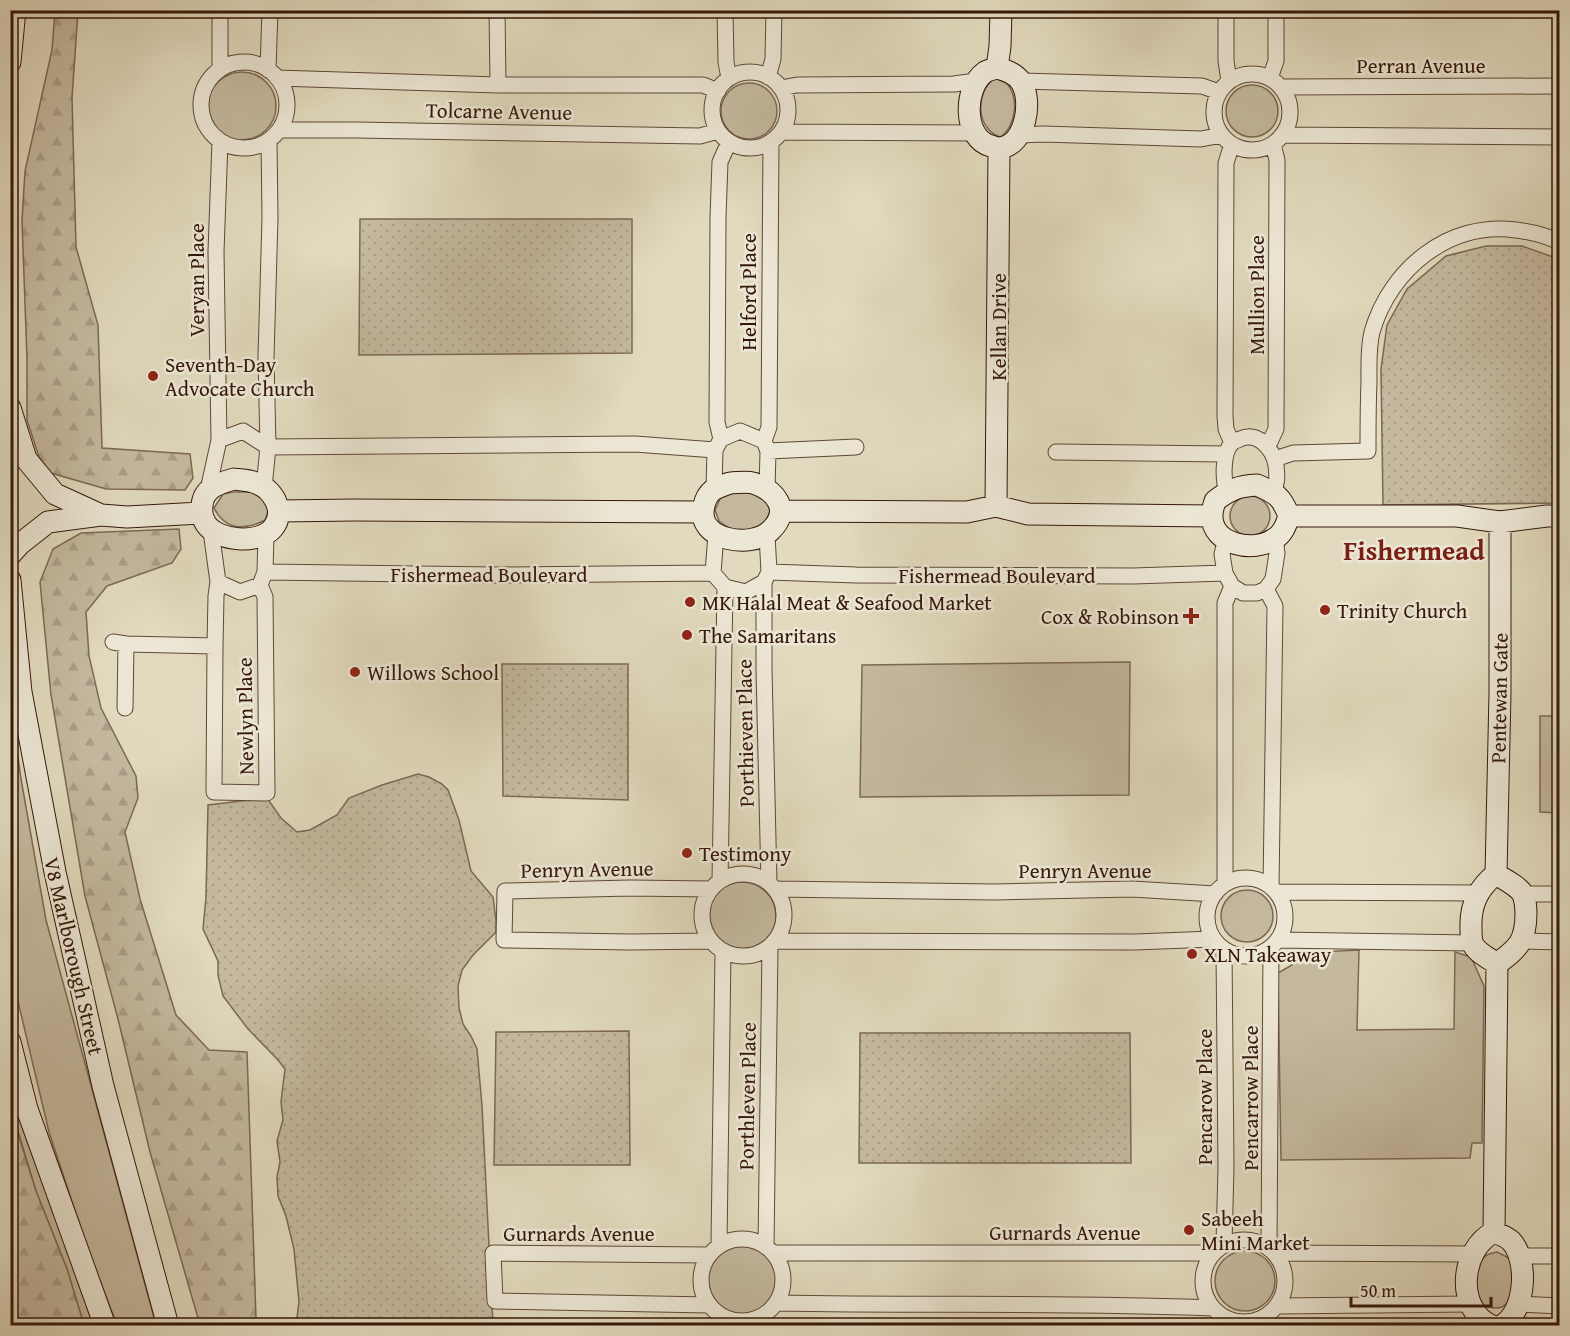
<svg xmlns="http://www.w3.org/2000/svg" width="1570" height="1336" font-family="'Gentium Book Plus',serif">
<style>
.grass{fill:#c4b99f;stroke:#7c6854;stroke-width:1.5}
.forest{fill:url(#forest-firs);stroke:#7c6854;stroke-width:1.5}
.park{fill:url(#park-dots);stroke:#7c6854;stroke-width:1.5}
.lines{fill:none;stroke-linecap:round;stroke-linejoin:round}
.street-casing{stroke:#5f4836;stroke-width:17}
.secondary-casing{stroke:#341709;stroke-width:23}
.street{stroke:#ece7d5;stroke-width:15}
.secondary{stroke:#ece7d5;stroke-width:21}
.poi-dot{fill:#8f2418;stroke:#ece7d5;stroke-width:2}
.labels{text-anchor:middle;dominant-baseline:central;stroke-width:5;stroke-linejoin:round;paint-order:stroke}
.street-label{font-size:21px;fill:#341709;stroke:#ece7d5}
.poi-label{font-size:21px;fill:#341709;stroke:#ece7d5;text-anchor:start}
.district-label{font-size:27px;font-weight:bold;fill:#7a1f14;stroke:#ece7d5}
</style>
<defs>
<pattern id="forest-firs" width="22" height="20" patternUnits="userSpaceOnUse" patternTransform="scale(1.5)"><rect width="22" height="20" fill="#c4b99f"/><path d="M5 1l3.5 6h-7zM16 11l3.5 6h-7z" fill="#a99e88"/></pattern>
<pattern id="park-dots" width="8" height="8" patternUnits="userSpaceOnUse" patternTransform="scale(1.5)"><rect width="8" height="8" fill="#c4b99f"/><path d="M2 2h.1M6 6h.1" fill="none" stroke="#a99e88" stroke-width="1.8" stroke-linecap="round"/></pattern>
</defs>
<rect width="100%" height="100%" fill="#e1dabe"/>
<filter id="stains"><feTurbulence type="fractalNoise" baseFrequency=".00333" numOctaves="4"/><feColorMatrix values="0 0 0 0 .2 0 0 0 0 .09 0 0 0 0 .02 0 0 0 .5 -.17"/></filter>
<radialGradient id="worn" r=".72"><stop offset=".6" stop-color="#630" stop-opacity="0"/><stop offset="1" stop-color="#630" stop-opacity=".3"/></radialGradient>
<path class="grass" d="M208 106a34 34 0 1 1 68 0a34 34 0 1 1-68 0Z
M994 79H997C998 79 1006 83 1006 83 1020 96 1016 128 1000 137 976 129 975 93 994 79Z
M721 111a28 28 0 1 1 56 0a28 28 0 1 1-56 0Z
M1226 111a26 26 0 1 1 52 0a26 26 0 1 1-52 0Z
M734 491H751L767 501 770 511 765 523 752 531H733L719 521 715 510 721 497Z
M233 492H250L265 499 269 509 265 520C244 531 225 530 214 508L223 494Z
M1230 516a20 20 0 1 1 40 0a20 20 0 1 1-40 0Z
M1130 662 1129 795 860 797 862 665Z
M10 698 21 779 46 920 156 1325H117L89 1253 49 1132 11 972Z
M1540 716H1559V813L1540 812Z
M708 916a34 34 0 1 1 68 0a34 34 0 1 1-68 0Z
M1221 916a26 26 0 1 1 52 0a26 26 0 1 1-52 0Z
M1359 950 1357 1030 1454 1029 1455 952 1471 957 1484 986 1482 1143H1472L1470 1158 1281 1160 1278 973 1292 965 1298 953Z
M10 1042 105 1325H84L67 1269 36 1191 11 1108Z
M708 1280a34 34 0 1 1 68 0a34 34 0 1 1-68 0Z
M1215 1281a30 30 0 1 1 60 0a30 30 0 1 1-60 0Z
M1497 1252 1509 1258 1514 1270 1513 1297C1503 1309 1499 1310 1484 1306 1474 1292 1469 1266 1487 1255 1490 1253 1493 1253 1497 1252Z"/>
<path class="forest" d="M55 11H78L72 98 76 247 98 325 102 448 190 454 193 478 185 490 106 489 51 473 39 457 27 420V359L22 221 25 171 52 50Z
M179 529 181 549 172 563 107 586 86 612 89 656 101 708 136 776 138 798 125 832 140 899 176 1015 209 1050 247 1052 256 1318 261 1325H200L150 1152 118 1019 85 896 51 695 40 582 53 549 81 533Z
M10 1108 36 1191 67 1269 84 1325H13L10 1304Z"/>
<path class="park" d="M360 219H632V353L359 355Z
M1486 246H1522L1559 259V503L1383 505 1381 369 1387 325 1407 289 1446 256Z
M502 664H628V800L503 796Z
M418 774 429 777 442 784 448 790 459 820 471 871 493 897 496 920V932L473 955 462 970 458 986 459 1008 463 1024 471 1036 477 1049 482 1106 493 1325H296L299 1302 294 1249 286 1216 278 1196 277 1177 280 1162 277 1141 283 1120 281 1102 285 1069 278 1060 248 1029 223 996 218 975V961L203 929 206 897 208 805 267 798 281 818 297 832 310 830 337 815 349 798 382 785Z
M629 1031 630 1165H494L496 1032Z
M860 1033H1130L1131 1163H859Z"/>
<g class="lines">
<defs>
<path id="street" d="M497 10 498 85
M725 10 726 62 729 78
M1226 10V61L1229 81
M201 105a43 43 0 1 1 86 0a43 43 0 1 1-86 0Z
M220 69V10
M268 70 270 10
M712 110a38 38 0 1 1 76 0a38 38 0 1 1-76 0Z
M1214 112a38 38 0 1 1 76 0a38 38 0 1 1-76 0Z
M768 77 773 59 774 10
M277 78 498 85H703L718 91
M1270 78 1276 61V10
M1021 81 1202 86 1219 92
M1282 87 1560 86
M781 88 797 85 954 84 976 81
M279 130H357L700 136 718 131
M782 132 974 133
M1020 135 1043 134 1201 139 1222 135
M1283 135 1560 137
M1232 144 1226 163 1225 416 1226 429 1232 443
M721 439 717 422 718 217 720 162 729 142
M219 440 243 431 268 447 635 444 715 450
M764 441 769 427 771 142
M1268 446 1276 429 1277 160 1273 144
M768 451 856 447
M1056 452 1226 454
M1275 459 1293 453 1368 451C1368 428 1368 405 1369 382 1369 366 1368 348 1372 332 1390 269 1449 221 1516 230 1531 232 1547 235 1560 243
M264 488 268 447 266 357 270 218 269 140
M714 489 715 450 721 439 740 431 764 441 768 451 767 490
M208 490 219 440 216 252 220 141
M1227 492C1223 480 1222 453 1232 443 1234 441 1238 440 1240 439 1258 431 1273 449 1276 465 1277 476 1278 482 1273 492
M211 531 218 582 240 592 260 585 265 572 266 534
M716 534 713 573 725 587 746 592 764 582 769 572 767 535
M1226 539 1222 554 1225 573 1232 586 1243 593H1257L1266 589 1273 579 1277 553 1275 539
M265 572 495 575 713 573
M769 572 856 575 1133 576 1225 573
M218 582 216 596 215 646 214 792 267 793 265 597 260 585
M764 582V669L769 883
M1266 589 1275 606 1271 887
M113 642 126 644 215 646
M125 708 126 644
M702 915a41 41 0 1 1 82 0a41 41 0 1 1-82 0Z
M1207 917a39 39 0 1 1 78 0a39 39 0 1 1-78 0Z
M720 881 725 587
M1225 884V603L1232 586
M711 889 630 888 505 891 504 940 631 942 711 941
M775 889 994 892 1132 889 1215 894
M1276 892 1478 893
M1522 894H1560
M1278 940 1472 943
M775 941 1135 942 1213 939
M1521 941 1560 942
M1224 950 1226 1167 1224 1244
M701 1280a41 41 0 1 1 82 0a41 41 0 1 1-82 0Z
M1203 1281a41 41 0 1 1 82 0a41 41 0 1 1-82 0Z
M719 1245 723 951
M766 1246 770 947
M1269 1248 1271 947
M773 1253H1213
M1274 1253 1473 1254
M708 1255 493 1253 495 1301 709 1305
M1519 1256H1560
M777 1303C922 1306 1067 1302 1212 1308
M1519 1304 1560 1306
M1277 1306 1470 1304"/>
<path id="secondary" d="M10 62 15 10
M997 68C1006 70 1016 74 1021 82 1033 100 1026 145 1000 148 998 148 993 147 991 146 963 139 963 88 985 72 988 70 993 69 997 68Z
M997 68 1000 46 1001 10
M10 408 26 459 55 494 101 515
M234 479C240 480 247 480 253 482 272 487 287 511 273 528 259 545 217 541 206 524 202 518 201 513 202 506 203 488 219 483 234 479Z
M730 483C737 483 746 481 753 483 775 490 792 510 771 530 752 550 695 540 704 506 705 500 708 494 713 490 718 487 724 485 730 483Z
M1257 485C1276 493 1282 497 1289 516 1286 525 1283 534 1274 539 1254 553 1211 545 1212 515 1212 510 1214 505 1215 501 1230 489 1239 486 1257 485Z
M996 506 999 148
M279 511 355 510 703 512
M781 511 967 512 996 506 1028 514 1212 516
M1289 516H1457L1500 522 1547 516H1560
M10 555 20 544 48 522 101 515 127 517 201 513
M10 580 21 692 55 872 103 1086 168 1326
M1496 874 1500 693V522
M1496 874C1505 880 1517 885 1523 894 1525 900 1526 907 1526 913 1526 942 1518 948 1497 964 1489 958 1475 952 1472 942 1471 938 1471 932 1471 928 1470 905 1478 888 1496 874Z
M10 1042 27 1109 105 1326
M1494 1232 1497 964
M1492 1326C1455 1310 1460 1249 1494 1232 1499 1234 1507 1237 1511 1241 1529 1260 1526 1313 1501 1326"/>
</defs>
<use href="#street" class="street-casing"/>
<use href="#secondary" class="secondary-casing"/>
<use href="#street" class="street"/>
<use href="#secondary" class="secondary"/>
</g>
<g class="poi-dot">
<circle cx="153" cy="376" r="6"/>
<circle cx="690" cy="602" r="6"/>
<circle cx="1325" cy="610" r="6"/>
<path d="M1188 607h6v6h6v6h-6v6h-6v-6h-6v-6h6z"/>
<circle cx="687" cy="635" r="6"/>
<circle cx="355" cy="672" r="6"/>
<circle cx="687" cy="853" r="6"/>
<circle cx="1192" cy="954" r="6"/>
<circle cx="1189" cy="1230" r="6"/>
</g>
<g class="labels">
<g class="street-label">
<text x="1421" y="65">Perran Avenue</text>
<text transform="translate(499 111) rotate(1)">Tolcarne Avenue</text>
<text transform="translate(196 280) rotate(-90)">Veryan Place</text>
<text transform="translate(748 292) rotate(-90)">Helford Place</text>
<text transform="translate(1256 295) rotate(-90)">Mullion Place</text>
<text transform="translate(998 327) rotate(-90)">Kellan Drive</text>
<text x="489" y="574">Fishermead Boulevard</text>
<text x="997" y="575">Fishermead Boulevard</text>
<text transform="translate(1499 698) rotate(-89)">Pentewan Gate</text>
<text transform="translate(245 716) rotate(-91)">Newlyn Place</text>
<text transform="translate(745 733) rotate(-91)">Porthieven Place</text>
<text transform="translate(587 869) rotate(-1)">Penryn Avenue</text>
<text x="1085" y="870">Penryn Avenue</text>
<text transform="translate(74 956) rotate(77)">V8 Marlborough Street</text>
<text transform="translate(747 1096) rotate(-89)">Porthleven Place</text>
<text transform="translate(1204 1097) rotate(-90)">Pencarow Place</text>
<text transform="translate(1250 1098) rotate(-90)">Pencarrow Place</text>
<text x="1065" y="1232">Gurnards Avenue</text>
<text x="579" y="1233">Gurnards Avenue</text>
</g>
<g class="poi-label">
<text x="165" y="364">Seventh-Day<tspan x="165" dy="24">Advocate Church</tspan></text>
<text x="702" y="602">MK Halal Meat &amp; Seafood Market</text>
<text x="1337" y="610">Trinity Church</text>
<text x="1179" y="616" text-anchor="end">Cox &amp; Robinson</text>
<text x="699" y="635">The Samaritans</text>
<text x="367" y="672">Willows School</text>
<text x="699" y="853">Testimony</text>
<text x="1204" y="954">XLN Takeaway</text>
<text x="1201" y="1218">Sabeeh<tspan x="1201" dy="24">Mini Market</tspan></text>
</g>
<g class="district-label">
<text x="1414" y="550">Fishermead</text>
</g>
</g>
<rect width="1570" height="1336" fill="none" stroke="#e1dabe" stroke-width="36"/>
<rect x="12" y="12" width="1546" height="1312" fill="none" stroke="#341709" stroke-width="3"/>
<rect x="18" y="18" width="1534" height="1300" fill="none" stroke="#341709" stroke-width="1.5"/>
<path d="M1351 1297v9h140v-9" fill="none" stroke="#341709" stroke-width="3"/>
<text x="1360" y="1297" font-size="18" fill="#341709" stroke="#ece7d5" stroke-width="4.5" paint-order="stroke">50 m</text>
<rect width="100%" height="100%" filter="url(#stains)"/>
<rect width="100%" height="100%" fill="url(#worn)"/>
</svg>
